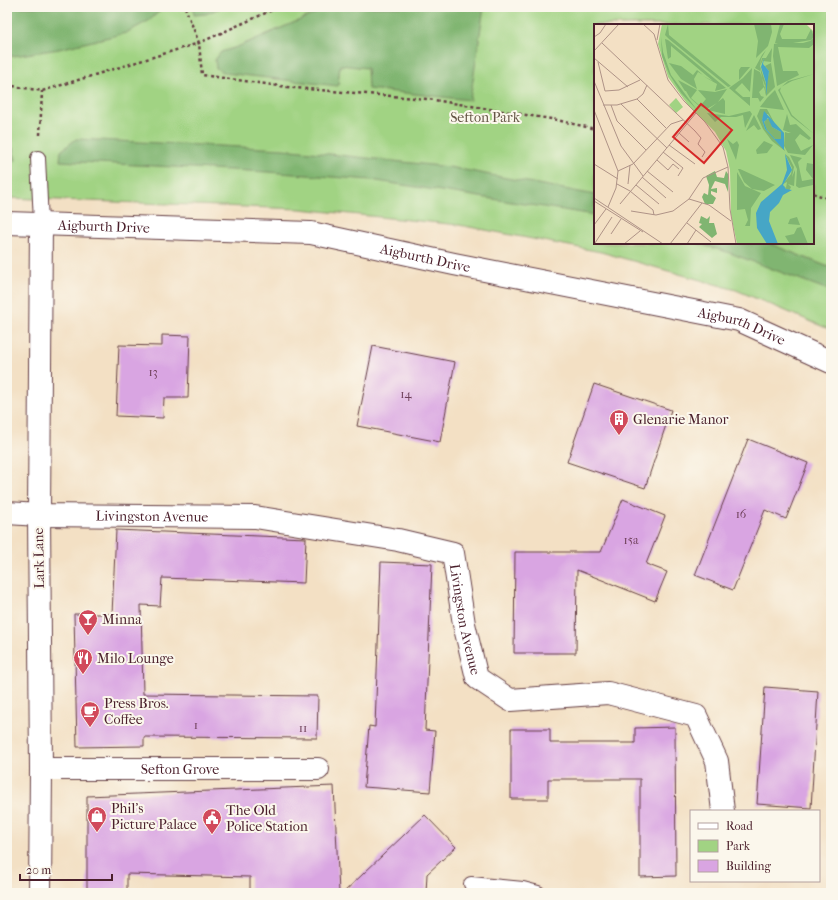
<svg xmlns="http://www.w3.org/2000/svg" width="838" height="900" font-family="'IM FELL French Canon',serif">
<style>
.green{fill:#a1d383;stroke:#767957;fill-rule:evenodd}
.forest{fill:#80b571;stroke:#656a4e}
.building{fill:#d9a5e2}
.lines{fill:none;stroke-linecap:round;stroke-linejoin:round}
.service-casing{stroke:#633c42;stroke-width:16}
.minor-casing{stroke:#633c42;stroke-width:24}
.tertiary-casing{stroke:#633c42;stroke-width:24}
.path{stroke:#633c42;stroke-width:2.5;stroke-dasharray:3 3;stroke-linecap:butt}
.service{stroke:#fff;stroke-width:14}
.minor{stroke:#fff;stroke-width:22}
.tertiary{stroke:#fff;stroke-width:22}
.labels{text-anchor:middle;dominant-baseline:central;stroke-width:4;stroke-linejoin:round;paint-order:stroke}
.number-label{font-size:12px;fill:#6e4059}
.park-label{font-size:14px;fill:#645545;stroke:#fbf7ec}
.street-label{font-size:14px;fill:#4a1f2b;stroke:#fbf7ec}
.poi-label{font-size:14px;fill:#4a1f2b;stroke:#fbf7ec;text-anchor:start}
.inset-road{fill:none;stroke:#af9387;stroke-width:1}
.view{fill:#d62828;fill-opacity:0.15;stroke:#d62828;stroke-width:2}
.inset-edge{fill:none;stroke:#4a1f2b;stroke-width:2}
</style>
<rect width="100%" height="100%" fill="#fbf7ec"/>
<filter id="ink" filterUnits="userSpaceOnUse"><feTurbulence type="fractalNoise" baseFrequency=".025" numOctaves="2"/><feDisplacementMap in="SourceGraphic" scale="8" xChannelSelector="R" yChannelSelector="G"/><feConvolveMatrix kernelMatrix="1 2 1 2 8 2 1 2 1" color-interpolation-filters="sRGB"/></filter>
<filter id="wash" filterUnits="userSpaceOnUse"><feTurbulence type="fractalNoise" baseFrequency=".012" numOctaves="4" result="noise"/><feDisplacementMap in="SourceGraphic" scale="16" xChannelSelector="R" yChannelSelector="G"/><feGaussianBlur stdDeviation="0.9" result="paint"/><feColorMatrix in="noise" values="0 0 0 0 0 0 0 0 0 0 0 0 0 0 0 0 0 1.4 0 .05"/><feComposite in="paint" operator="in"/></filter>
<g filter="url(#wash)">
<rect width="100%" height="100%" fill="#f3e0c4"/>
<path class="green" d="M7 7H831V330L736 290 601 252 459 225 300 209 7 198ZM595 25H813V243H595Z"/>
<path class="forest" d="M9 7H164L150 20 126 33 59 49 7 57Z
M193 7H222L206 14 194 15Z
M330 7H484L470 100 368 89 367 68 340 65 338 86 225 73 216 68 215 60 221 52 237 47Z
M76 139 283 149 449 167 595 195V215L371 180 268 172 60 161 61 151Z
M7 143 13 148 16 160 7 161Z
M696 243H768L831 268V291L727 252Z"/>
<g id="blocks">
<path class="building" d="M162 335 190 336 188 398H164L163 418 116 416 119 345 162 346Z
M373 346 455 362 440 442 357 426Z
M594 384 671 410 645 488 567 462Z
M748 439 808 463 786 519 765 510 733 590 695 575Z
M623 499 665 516 646 564 667 572 655 601 577 570 576 653H514L515 552H601Z
M116 530 306 538 304 583 162 578 160 606 141 605 143 694 318 696 317 738 144 737V746L77 747 74 614H112Z
M381 562 432 564 425 730 435 731 430 792 364 787 369 726 375 727Z
M765 687 818 691 811 808 757 804Z
M675 727 676 876 640 877V779H548V799H511V729H550V743H635V728Z
M334 786 339 893H250V877L127 874V893H87V796Z
M425 815 456 847 427 874 426 893H343Z"/>
</g>
</g>
<g filter="url(#ink)">
<use href="#blocks" fill-opacity="0" stroke="#633c42" stroke-width="1"/>
<g class="lines">
<defs>
<path id="service" d="M38 158 41 223
M471 884 523 889 538 893"/>
<g id="minor">
<path id="s1" d="M7 513 39 515 255 517 398 540 453 553 464 624 477 678 510 700 608 693 696 716 717 761 723 811"/>
<path id="s2" d="M41 769H318"/>
<path d="M40 893 41 769 39 515 41 223"/>
</g>
<g id="tertiary">
<path id="s3" d="M7 223 311 233 454 264 739 320 831 362"/>
</g>
</defs>
<use href="#service" class="service-casing"/>
<use href="#minor" class="minor-casing"/>
<use href="#tertiary" class="tertiary-casing"/>
<path class="path" d="M185 7 199 43 202 75 294 88 428 99 557 120 595 129
M7 85 42 91 199 43 279 7
M40 135 42 91
M813 193 831 200"/>
<use href="#service" class="service"/>
<use href="#minor" class="minor"/>
<use href="#tertiary" class="tertiary"/>
</g>
</g>
<defs>
<symbol id="building-pin" viewBox="-11 -11 22 30"><path d="M0 17L-7.5 6A9.5 9.5 0 1 1 7.5 6Z" fill="#d1495b" stroke="#fbf7ec"/><path d="M-4-6H4V6H1V3H-1V6H-4ZM-2.5-4.3h1.7v1.8h-1.7ZM.8-4.3h1.7v1.8H.8ZM-2.5-1h1.7V.8h-1.7ZM.8-1h1.7V.8H.8Z" fill="#fff"/></symbol>
<symbol id="bar-pin" viewBox="-11 -11 22 30"><path d="M0 17L-7.5 6A9.5 9.5 0 1 1 7.5 6Z" fill="#d1495b" stroke="#fbf7ec"/><path d="M-6-5H6L.8 .8V4.5H3.5V6h-7V4.5H-.8V.8Z" fill="#fff"/></symbol>
<symbol id="restaurant-pin" viewBox="-11 -11 22 30"><path d="M0 17L-7.5 6A9.5 9.5 0 1 1 7.5 6Z" fill="#d1495b" stroke="#fbf7ec"/><path d="M-5-6h1v4h1v-4h1v4h1v-4h1v5L-1.5 .5V6h-2V.5L-5-1ZM5-6V6H3V1.5H1.5Q1.5-4 5-6Z" fill="#fff"/></symbol>
<symbol id="cafe-pin" viewBox="-11 -11 22 30"><path d="M0 17L-7.5 6A9.5 9.5 0 1 1 7.5 6Z" fill="#d1495b" stroke="#fbf7ec"/><path d="M-5.5-4.5H6V0H3Q3 3.5 0 3.5H-2.5Q-5.5 3.5-5.5 0ZM3-3.2v2h1.7v-2ZM-6 4.5H4V6H-6Z" fill="#fff"/></symbol>
<symbol id="shop-pin" viewBox="-11 -11 22 30"><path d="M0 17L-7.5 6A9.5 9.5 0 1 1 7.5 6Z" fill="#d1495b" stroke="#fbf7ec"/><path d="M-5-2.5h2.3a2.7 3.5 0 0 1 5.4 0H5L5.5 6h-11ZM-1.5-2.5h3a1.5 2.3 0 0 0-3 0Z" fill="#fff"/></symbol>
<symbol id="civic-pin" viewBox="-11 -11 22 30"><path d="M0 17L-7.5 6A9.5 9.5 0 1 1 7.5 6Z" fill="#d1495b" stroke="#fbf7ec"/><path d="M-.6-6.5H3V-4.5H.6V-3L4-1V1h2V6H-6V1h2V-1L-.6-3ZM-1.2 2.5V6h2.4V2.5Z" fill="#fff"/></symbol>
</defs>
<g fill-rule="evenodd">
<use href="#building-pin" x="608" y="408" width="22" height="30"/>
<use href="#bar-pin" x="77" y="608" width="22" height="30"/>
<use href="#restaurant-pin" x="72" y="647" width="22" height="30"/>
<use href="#cafe-pin" x="79" y="700" width="22" height="30"/>
<use href="#shop-pin" x="86" y="805" width="22" height="30"/>
<use href="#civic-pin" x="201" y="807" width="22" height="30"/>
</g>
<g class="labels">
<g class="number-label">
<text x="153" y="372">13</text>
<text x="406" y="394">14</text>
<text x="741" y="514">16</text>
<text x="631" y="540">15a</text>
<text x="196" y="725">1</text>
<text x="303" y="728">11</text>
</g>
<g class="park-label">
<text x="485" y="117">Sefton Park</text>
</g>
<g class="street-label">
<text stroke="none"><textPath href="#s3" startOffset="97">Aigburth Drive</textPath></text>
<text stroke="none"><textPath href="#s3" startOffset="421">Aigburth Drive</textPath></text>
<text stroke="none"><textPath href="#s3" startOffset="745">Aigburth Drive</textPath></text>
<text stroke="none"><textPath href="#s1" startOffset="145">Livingston Avenue</textPath></text>
<text transform="translate(39 558) rotate(-91)">Lark Lane</text>
<text stroke="none"><textPath href="#s1" startOffset="517">Livingston Avenue</textPath></text>
<text stroke="none"><textPath href="#s2" startOffset="139">Sefton Grove</textPath></text>
</g>
<g class="poi-label">
<text x="633" y="419">Glenarie Manor</text>
<text x="102" y="619">Minna</text>
<text x="97" y="658">Milo Lounge</text>
<text x="104" y="703">Press Bros.<tspan x="104" dy="16">Coffee</tspan></text>
<text x="111" y="808">Phil's<tspan x="111" dy="16">Picture Palace</tspan></text>
<text x="226" y="810">The Old<tspan x="226" dy="16">Police Station</tspan></text>
</g>
</g>
<g transform="translate(594 24)">
<rect width="220" height="220" fill="#f3e0c4"/>
<path d="M68 0H212L220 8V220H143L137 191 136 146 132 127 121 108 94 81 74 53 64 20ZM82 74 89 83 82 89 75 81Z" fill="#a1d383"/>
<path d="M74 0 75 11 137 62 134 63 75 15 71 11ZM160 0H177L178 8 174 22 162 34 164 17ZM186 0H190L186 10 188 15H212L217 5 220 13 217 16 199 19H209L216 17 220 14V20L215 24 184 23 189 47H203L205 51 183 62 179 32 180 20 184 19H181ZM67 13 69 28 77 51 103 86 87 69 75 50 68 32ZM71 15 74 16 132 64 121 67 104 65 121 67 123 60 109 52 119 57 77 22V33L74 35ZM178 24 177 38 169 37 170 34 166 42 172 60 171 70 175 47 171 42 177 39 181 63 172 72 166 44V47L161 44 168 31 172 26 167 35 166 42 168 34H172ZM75 39 87 42 99 51 103 46 109 51 104 48 100 55 103 65 87 55ZM147 43H156L145 56V46ZM158 44 156 68 148 59 141 66 149 73H156V82L135 64 149 54ZM160 45 166 48 171 62 165 68 167 72 170 73 166 78 164 74H158ZM220 50 198 57 187 63 186 67 198 91 220 110 197 92 184 66 194 57ZM84 56 103 66 97 74 106 82 112 75 104 66 121 68 133 65 124 78 129 74 131 77V90L114 86 123 79 113 85 104 81 96 74 92 67H91ZM181 66 190 86 166 83 173 74ZM166 85H173L182 102 190 109 188 120 191 127 178 117 169 105 163 92ZM171 87 170 90H174L182 103 189 108 188 123 171 105 168 96ZM156 87 158 90 151 104 149 91 142 93H127L121 98 113 89 135 92ZM193 90 196 101 202 100 217 114 215 116 206 110 201 116 207 127 219 121 211 131 194 129 190 122 191 108 194 109H197L189 106ZM160 91 167 105 164 106 160 101 152 107ZM172 95H176L178 103 187 108V115H181L173 106 170 99ZM133 115 139 120 143 117 145 121 142 136ZM170 117 179 121 173 129 163 130 162 126ZM191 130 195 133 200 143 198 153 201 146V149L200 162 194 160 197 163 195 167 191 164 189 161 192 164 193 158 189 160 197 150 198 144ZM196 131 208 134 204 138 208 157 219 155 212 146 213 139 219 140V161L205 164 202 162 203 145ZM144 145H146L181 161 170 167 158 165 150 158ZM121 147 123 153 130 154 132 147 134 150V168L131 160 121 157 117 165 123 164V169L117 167V170L122 174 119 180H111L108 173 110 169 114 171 115 161 112 152ZM143 148 151 162 167 169 157 184 156 202H151L154 196 151 185 143 186ZM107 192 113 195 116 192 115 199H120L123 210 118 214 105 203 108 200 105 199ZM203 193 206 201 194 200 196 195ZM207 203 214 220H196L191 212 200 210 203 204Z" fill="#80b571" fill-rule="evenodd"/>
<path d="M170 34 169 40 175 47 172 71V59L167 43ZM170 87 190 109V126L171 105 168 96ZM174 94 178 103 187 108V115H181L173 106 170 98ZM191 130 198 146 189 161 192 165 198 166 189 171 185 179 176 188 175 197 184 220H173L163 204 162 189 167 178 188 160 193 146Z" fill="#46a6c6" fill-rule="evenodd"/>
<path class="inset-road" d="M49 0 60 10 74 56 90 77 111 98 129 123 134 143 136 185 142 220M0 13 6 9 12 0M63 16 66 0M8 19 101 107 107 114 104 120 111 128 108 133M0 27 25 0M0 34 34 63M4 38 11 67 25 66 46 56M0 57 27 122 49 152M43 75 72 104M27 80 73 124M9 81H23L43 75 49 70 53 61M17 81 23 97 52 126M0 86 24 147 22 164 14 183M85 109 95 118M75 121 101 140M69 128 89 144 84 152M63 136 74 146 79 140 85 145M0 140 24 155M24 147 39 140 77 100 89 96M53 147 79 168M48 153 72 174M23 160 36 167 59 186 60 191M34 160 36 141M42 161 65 180M0 174 69 220M95 175 115 181 137 197M0 177 49 208M26 180 102 89M37 187 62 191 79 187 95 175 109 154 134 143M93 199 117 218M0 201 12 185M17 210 27 195M1 219 18 193M30 220 46 207M76 220 108 179M93 220 102 206"/>
<path class="view" d="M107 80 138 106 110 139 79 113Z"/>
<rect width="220" height="220" class="inset-edge"/>
</g>
<rect width="838" height="900" fill="none" stroke="#fbf7ec" stroke-width="24"/>
<rect x="690" y="810" width="130" height="72" fill="#fbf7ec" stroke="#b4a19f"/>
<rect x="698" y="823" width="20" height="6" fill="#ffffff" stroke="#b4a19f"/>
<text x="726" y="830" font-size="12" fill="#4a1f2b">Road</text>
<rect x="698" y="840" width="20" height="12" fill="#a1d383" stroke="#b4a19f"/>
<text x="726" y="850" font-size="12" fill="#4a1f2b">Park</text>
<rect x="698" y="860" width="20" height="12" fill="#d9a5e2" stroke="#b4a19f"/>
<text x="726" y="870" font-size="12" fill="#4a1f2b">Building</text>
<path d="M20 874v6h92v-6" fill="none" stroke="#4a1f2b" stroke-width="2"/>
<text x="26" y="874" font-size="12" fill="#4a1f2b" stroke="#fbf7ec" stroke-width="3" paint-order="stroke">20 m</text>
</svg>
